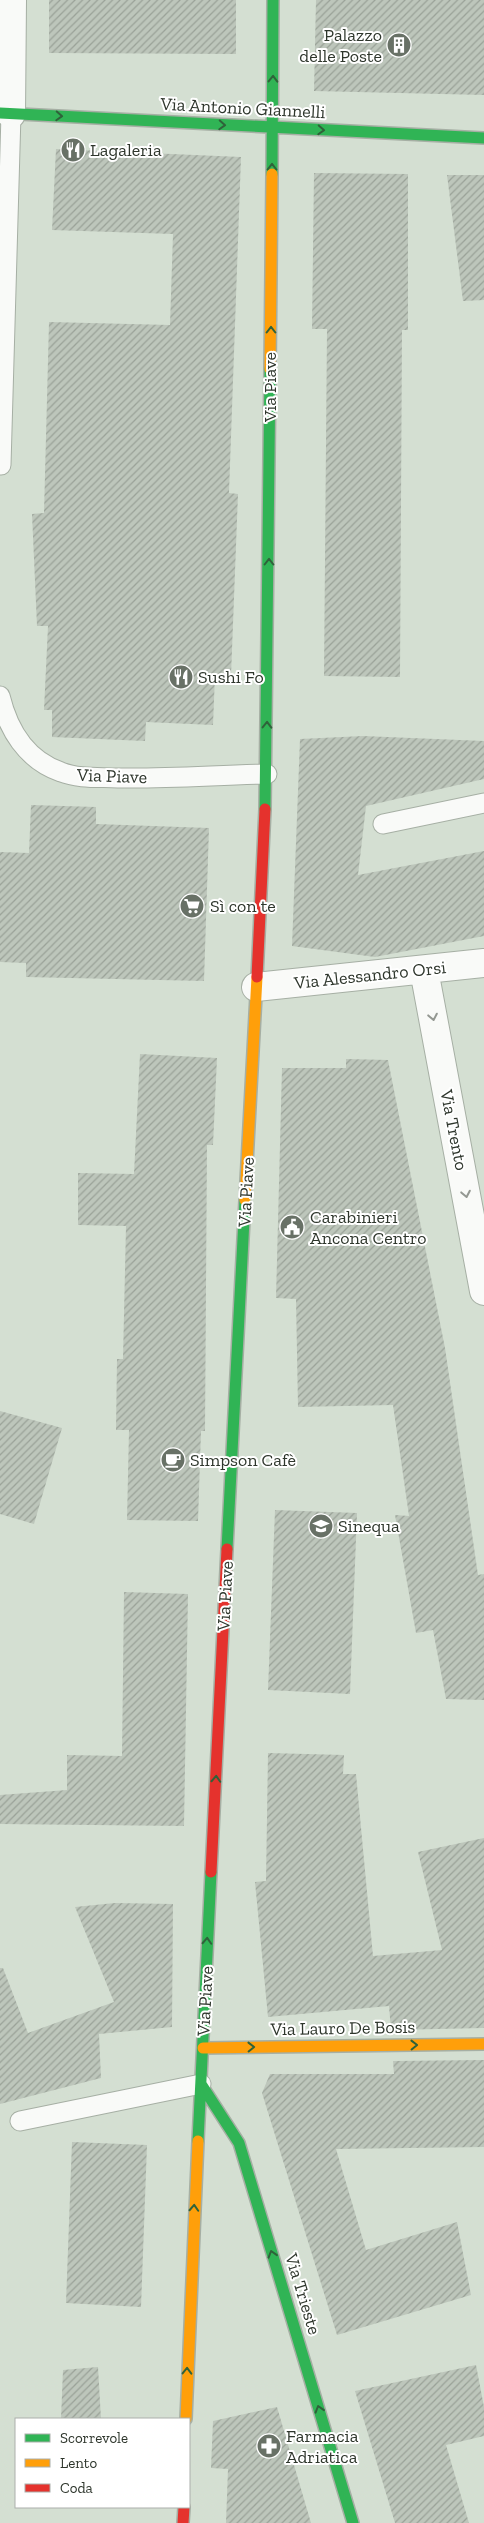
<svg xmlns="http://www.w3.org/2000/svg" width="484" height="2523" font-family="'Zilla Slab',serif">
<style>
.building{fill:url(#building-hatch)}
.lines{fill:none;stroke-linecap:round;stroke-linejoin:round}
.lane-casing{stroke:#a6afa4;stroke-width:21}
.street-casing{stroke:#a6afa4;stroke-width:30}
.fast-casing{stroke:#a6afa4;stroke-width:14}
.slow-casing{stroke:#a6afa4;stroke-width:14}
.jam-casing{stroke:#a6afa4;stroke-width:14}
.lane{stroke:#f9faf8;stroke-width:19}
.street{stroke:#f9faf8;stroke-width:28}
.fast{stroke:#30b455;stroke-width:11}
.slow{stroke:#ff9f0a;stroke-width:11}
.jam{stroke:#e5322d;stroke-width:11}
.oneway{stroke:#2f623a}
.oneway2{stroke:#949892}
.labels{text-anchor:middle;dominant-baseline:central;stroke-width:4;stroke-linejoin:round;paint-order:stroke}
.poi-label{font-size:18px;fill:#2e362c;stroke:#fff;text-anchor:start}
.street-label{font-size:18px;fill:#2e362c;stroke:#fff}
</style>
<defs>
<pattern id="building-hatch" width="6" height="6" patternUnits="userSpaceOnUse" patternTransform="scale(1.25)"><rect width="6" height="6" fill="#bdc6bb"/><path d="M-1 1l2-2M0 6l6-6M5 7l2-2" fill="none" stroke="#9aa298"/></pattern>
</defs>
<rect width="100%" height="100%" fill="#d4dfd2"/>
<path class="building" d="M49 0H236V54L49 53Z
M316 0H484V95L314 91Z
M56 149 241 157 229 493 238 494 231 676 215 675 213 725 146 722 145 741 52 737V710H44L48 626H37L32 514 44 513 49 322 170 325 173 234 52 230Z
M314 173 408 174V330H402L400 677 324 676 327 329H312Z
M447 175H484V300L463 301Z
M363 736 484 741V779L366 806 358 875 484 851V936L375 957 292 946 300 739Z
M31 805 96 807V824L209 828 204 981 26 977V963L0 962V852L29 853Z
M140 1054 217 1058 213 1145H207L205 1431H201L198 1521 127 1520 129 1430H116L117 1359H123L126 1226 78 1225V1173L134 1174Z
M346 1059 388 1060 445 1348 478 1575 484 1574V1700L446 1699 433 1630 416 1633 395 1515 409 1516 393 1405 298 1407 296 1299 276 1298 282 1068H346Z
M0 1411 62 1428 34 1524 0 1514Z
M275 1510 357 1513 350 1694 268 1690Z
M124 1592 188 1594 184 1826 0 1824V1795L67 1790V1755L122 1756Z
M268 1753 344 1755 343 1774H356L373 1956 442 1950 418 1852 484 1838V2028L391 2030 389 2006 268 2017 255 1882 266 1881Z
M115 1903 173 1904 172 2027 99 2034 101 2078 0 2104V1968H3L28 2033 114 2002 75 1907Z
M484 2060V2147L336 2149 366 2250 457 2222 471 2295 337 2335 262 2093 270 2074H394L393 2061Z
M72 2142 147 2145 141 2307 66 2303Z
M476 2365 484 2407V2436L446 2445 469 2523H395L355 2391Z
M98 2367 101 2419H61L63 2370Z
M277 2407 311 2523H226L228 2469 211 2468 213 2421Z"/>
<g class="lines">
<defs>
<path id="lane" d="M1 465 11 114
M0 696C8 729 26 760 61 772 79 779 99 777 118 778 167 779 217 775 267 774
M383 824 484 803
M20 2121 201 2084"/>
<path id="street" d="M11 114 12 0
M424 970 484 1291
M256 987 484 963"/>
<path id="fast" d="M0 113 484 138
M272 174 273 0
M265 809 270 369
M227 1549 245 1200
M201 2084 239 2143 353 2523
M198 2141 211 1872"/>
<path id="slow" d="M270 369 272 174
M245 1200 257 977
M203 2048 484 2044
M186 2419 198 2141"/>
<path id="jam" d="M257 977 265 809
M211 1872 227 1549
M183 2523 184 2507"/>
</defs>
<use href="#lane" class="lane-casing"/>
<use href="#street" class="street-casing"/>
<use href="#fast" class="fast-casing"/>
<use href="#slow" class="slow-casing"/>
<use href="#jam" class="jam-casing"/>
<use href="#lane" class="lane"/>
<use href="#street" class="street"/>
<use href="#fast" class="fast"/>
<use href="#slow" class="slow"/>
<use href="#jam" class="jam"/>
</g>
<defs><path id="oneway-chevron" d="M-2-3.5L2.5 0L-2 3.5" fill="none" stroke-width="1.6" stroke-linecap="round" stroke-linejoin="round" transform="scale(1.25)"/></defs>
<g class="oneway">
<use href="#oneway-chevron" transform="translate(273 79) rotate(-89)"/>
<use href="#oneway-chevron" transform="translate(59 116) rotate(3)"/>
<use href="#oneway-chevron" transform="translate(222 125) rotate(3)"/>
<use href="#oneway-chevron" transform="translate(321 130) rotate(3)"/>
<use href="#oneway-chevron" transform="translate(272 167) rotate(-90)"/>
<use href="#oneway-chevron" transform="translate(271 330) rotate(-90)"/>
<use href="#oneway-chevron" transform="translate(269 562) rotate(-90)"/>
<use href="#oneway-chevron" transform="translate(267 725) rotate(-89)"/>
<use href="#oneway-chevron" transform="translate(216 1779) rotate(-87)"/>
<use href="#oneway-chevron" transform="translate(207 1941) rotate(-87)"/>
<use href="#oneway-chevron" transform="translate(414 2045) rotate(-1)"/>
<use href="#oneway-chevron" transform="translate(251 2047) rotate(-1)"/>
<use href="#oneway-chevron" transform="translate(194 2208) rotate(-87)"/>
<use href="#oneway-chevron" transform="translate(272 2254) rotate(-107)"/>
<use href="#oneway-chevron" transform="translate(187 2371) rotate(-89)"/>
<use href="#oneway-chevron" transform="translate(319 2409) rotate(-107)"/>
</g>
<g class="oneway2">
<use href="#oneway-chevron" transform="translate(433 1017) rotate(79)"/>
<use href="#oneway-chevron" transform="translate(466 1194) rotate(79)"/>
</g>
<defs>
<symbol id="building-disc" viewBox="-11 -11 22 22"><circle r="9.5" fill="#687166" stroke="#fff"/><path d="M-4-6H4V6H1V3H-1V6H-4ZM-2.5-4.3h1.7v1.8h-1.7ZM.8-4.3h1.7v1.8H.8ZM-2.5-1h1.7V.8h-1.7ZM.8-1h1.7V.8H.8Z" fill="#fff"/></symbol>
<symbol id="restaurant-disc" viewBox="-11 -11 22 22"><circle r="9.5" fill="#687166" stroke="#fff"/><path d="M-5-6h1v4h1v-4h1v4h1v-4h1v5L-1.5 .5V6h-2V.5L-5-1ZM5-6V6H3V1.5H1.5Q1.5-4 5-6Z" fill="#fff"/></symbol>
<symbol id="supermarket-disc" viewBox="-11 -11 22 22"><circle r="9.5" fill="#687166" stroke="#fff"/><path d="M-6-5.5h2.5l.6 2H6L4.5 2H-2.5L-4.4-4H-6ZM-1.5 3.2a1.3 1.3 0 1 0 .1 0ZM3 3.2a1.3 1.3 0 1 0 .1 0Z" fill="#fff"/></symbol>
<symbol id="civic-disc" viewBox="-11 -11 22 22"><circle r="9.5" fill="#687166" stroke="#fff"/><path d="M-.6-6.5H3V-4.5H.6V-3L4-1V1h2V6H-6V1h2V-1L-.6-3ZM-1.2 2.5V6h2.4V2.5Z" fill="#fff"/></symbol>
<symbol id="cafe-disc" viewBox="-11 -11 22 22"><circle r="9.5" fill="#687166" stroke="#fff"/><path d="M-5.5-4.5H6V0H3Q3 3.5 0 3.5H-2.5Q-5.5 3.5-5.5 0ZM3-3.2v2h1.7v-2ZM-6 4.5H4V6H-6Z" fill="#fff"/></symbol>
<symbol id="school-disc" viewBox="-11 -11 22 22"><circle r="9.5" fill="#687166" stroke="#fff"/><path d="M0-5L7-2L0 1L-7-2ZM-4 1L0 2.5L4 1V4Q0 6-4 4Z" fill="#fff"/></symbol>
<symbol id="pharmacy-disc" viewBox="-11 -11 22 22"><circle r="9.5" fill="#687166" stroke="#fff"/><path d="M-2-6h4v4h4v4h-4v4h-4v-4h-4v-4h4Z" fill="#fff"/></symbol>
</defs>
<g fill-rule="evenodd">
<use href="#building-disc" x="385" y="31" width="28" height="28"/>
<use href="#restaurant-disc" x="59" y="136" width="28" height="28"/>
<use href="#restaurant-disc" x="167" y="663" width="28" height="28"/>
<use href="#supermarket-disc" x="178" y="892" width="28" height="28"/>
<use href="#civic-disc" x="278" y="1213" width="28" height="28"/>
<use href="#cafe-disc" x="159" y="1446" width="28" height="28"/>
<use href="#school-disc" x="307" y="1512" width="28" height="28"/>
<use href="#pharmacy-disc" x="255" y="2432" width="28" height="28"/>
</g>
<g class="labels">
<g class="poi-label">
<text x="382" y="35" text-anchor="end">Palazzo<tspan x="382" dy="21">delle Poste</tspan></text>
<text x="90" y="150">Lagaleria</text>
<text x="198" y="677">Sushi Fo</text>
<text x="210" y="906">Sì con te</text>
<text x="310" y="1217">Carabinieri<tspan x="310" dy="21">Ancona Centro</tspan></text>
<text x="190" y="1460">Simpson Cafè</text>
<text x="338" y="1526">Sinequa</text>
<text x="286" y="2436">Farmacia<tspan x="286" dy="21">Adriatica</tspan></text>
</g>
<g class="street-label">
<text transform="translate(243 108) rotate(3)">Via Antonio Giannelli</text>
<text transform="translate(270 387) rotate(-90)">Via Piave</text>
<text transform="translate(112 776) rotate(2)">Via Piave</text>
<text transform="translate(370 975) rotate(-6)">Via Alessandro Orsi</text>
<text transform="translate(454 1130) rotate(79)">Via Trento</text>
<text transform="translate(246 1192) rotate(-87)">Via Piave</text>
<text transform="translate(225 1596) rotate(-87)">Via Piave</text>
<text transform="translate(205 2001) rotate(-87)">Via Piave</text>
<text transform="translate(343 2028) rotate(-1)">Via Lauro De Bosis</text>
<text transform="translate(303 2294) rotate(73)">Via Trieste</text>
</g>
</g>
<rect x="15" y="2418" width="175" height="90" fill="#ffffff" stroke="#abafab"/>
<rect x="25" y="2434" width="25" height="8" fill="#30b455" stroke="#abafab"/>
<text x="60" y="2443" font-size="15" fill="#2e362c">Scorrevole</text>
<rect x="25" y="2459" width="25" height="8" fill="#ff9f0a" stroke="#abafab"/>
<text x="60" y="2468" font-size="15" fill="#2e362c">Lento</text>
<rect x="25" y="2484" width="25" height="8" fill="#e5322d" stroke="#abafab"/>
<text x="60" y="2493" font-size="15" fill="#2e362c">Coda</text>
</svg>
